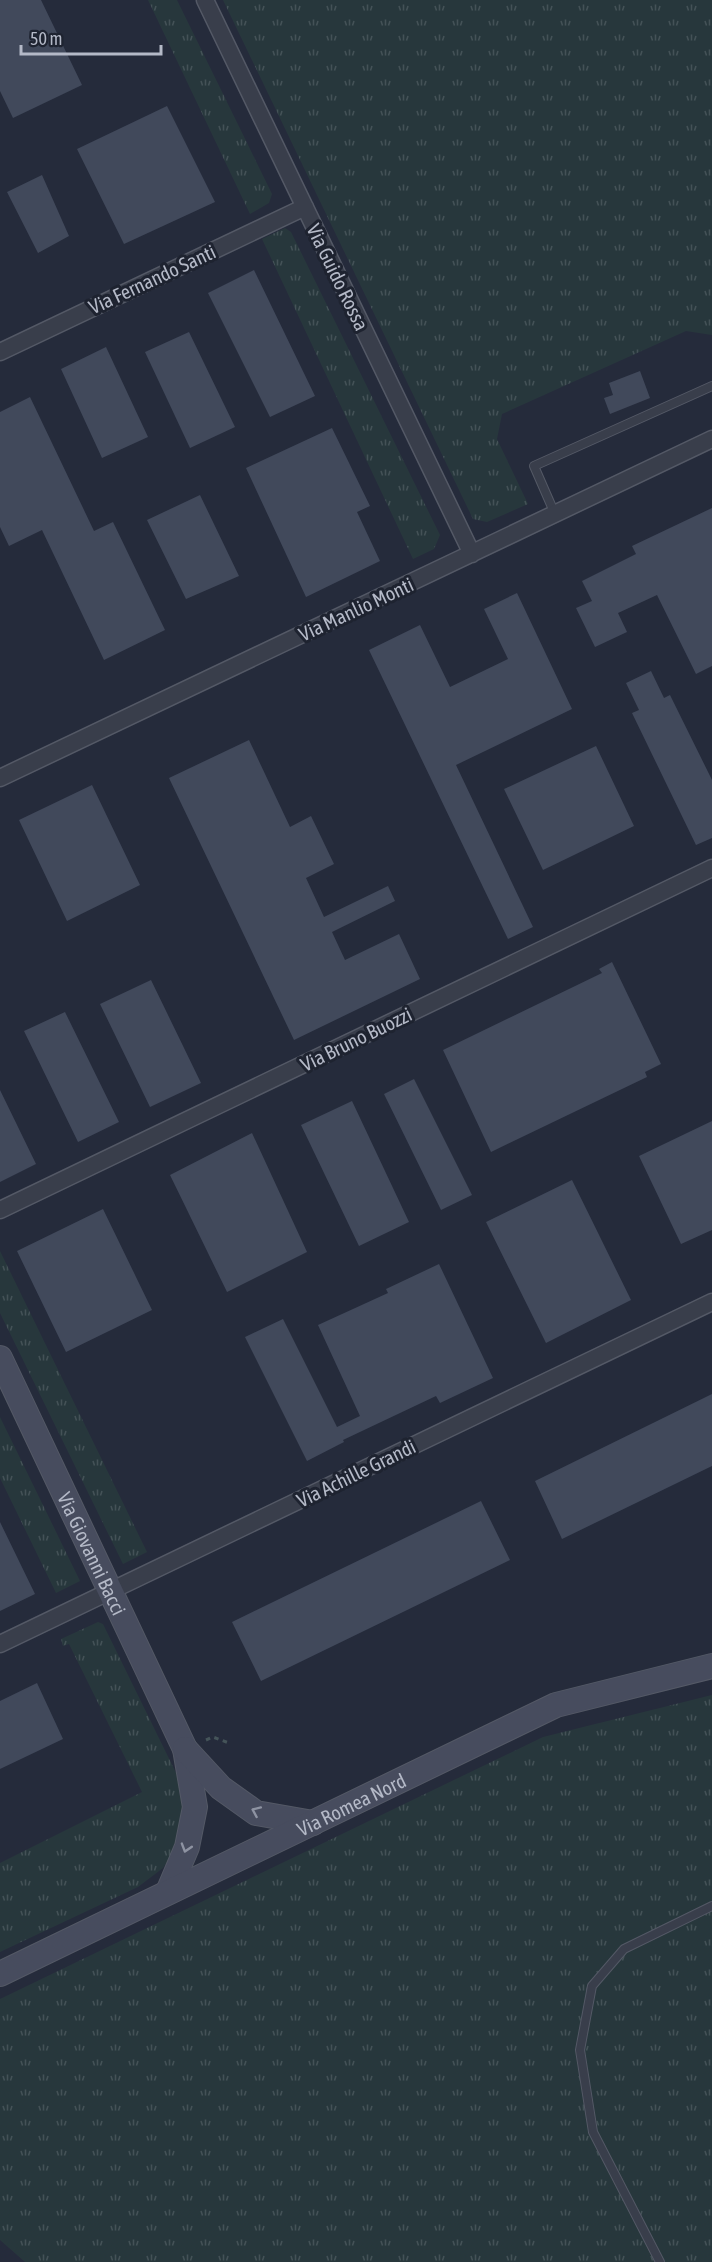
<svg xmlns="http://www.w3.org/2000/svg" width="712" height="2262" font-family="'Asap Condensed',sans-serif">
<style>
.grass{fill:url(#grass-tufts)}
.building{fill:#41495b}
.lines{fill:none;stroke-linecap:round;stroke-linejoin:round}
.service-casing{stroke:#545966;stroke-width:10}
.minor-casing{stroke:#545966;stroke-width:19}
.secondary-casing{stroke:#545966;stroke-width:26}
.path{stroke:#455459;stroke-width:3;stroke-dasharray:4.5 4.5;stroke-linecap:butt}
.service{stroke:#393e4b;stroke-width:8}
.minor{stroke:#393e4b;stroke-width:16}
.secondary{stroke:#474c5e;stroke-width:24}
.oneway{stroke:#8e93a2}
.labels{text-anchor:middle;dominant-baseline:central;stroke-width:6;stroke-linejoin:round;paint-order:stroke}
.street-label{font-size:20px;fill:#b4b9c7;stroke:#1e2330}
</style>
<defs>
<pattern id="grass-tufts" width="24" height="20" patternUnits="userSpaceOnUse" patternTransform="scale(1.5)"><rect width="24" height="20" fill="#27373c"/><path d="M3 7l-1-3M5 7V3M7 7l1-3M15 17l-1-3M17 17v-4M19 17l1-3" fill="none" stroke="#445257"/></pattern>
</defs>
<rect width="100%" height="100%" fill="#252b3b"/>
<path class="grass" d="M148 0H177L272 194 269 203 250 214Z
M223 0H712V335L686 331 502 414 497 439 528 504 487 522 473 519Z
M285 228 291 232 440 535 434 549 413 559 262 239Z
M0 1251 147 1552 123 1564 0 1313Z
M0 1417 80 1581 56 1593 0 1478Z
M98 1622 103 1624 180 1781 185 1804 174 1852 163 1868 138 1887 0 1952V1863L142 1792 69 1644 63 1646 61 1639Z
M712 1695V2262H25L0 2240V1999L543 1737Z"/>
<path class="building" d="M0 0H41L82 85 13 118 0 91Z
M167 106 215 202 124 244 77 149Z
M42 175 69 236 38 253 7 192Z
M254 270 315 396 270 417 208 293Z
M189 332 235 427 190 448 145 352Z
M106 347 148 437 102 458 61 369Z
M640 371 650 398 610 414 604 398 613 395 609 383Z
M30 397 94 531 113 522 165 630 104 660 42 530 9 546 0 527V412Z
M332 428 370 506 357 512 380 561 306 597 246 468Z
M200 495 239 576 186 599 147 520Z
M712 508V666L696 674 657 595 618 613 627 632 595 647 576 608 592 601 582 581 636 554 632 546Z
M517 593 572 709 456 765 533 927 508 939 369 650 420 625 450 687 508 659 484 609Z
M651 671 664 698 670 695 712 780V838L696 845 632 713 639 710 626 683Z
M249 740 290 827 311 816 334 864 306 878 324 917 388 886 395 901 332 932 345 960 399 934 420 979 294 1040 169 778Z
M596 746 634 826 543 870 504 789Z
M92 785 140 885 67 921 19 820Z
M612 962 661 1064 645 1072 647 1077 491 1152 443 1050 602 973 599 969Z
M151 980 201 1083 150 1107 100 1004Z
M65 1012 119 1122 78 1142 24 1031Z
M414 1079 472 1195 441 1210 384 1094Z
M0 1090 36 1164 0 1182Z
M352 1101 409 1222 359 1246 301 1125Z
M712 1121V1230L681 1244 639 1156Z
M252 1133 307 1252 227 1292 170 1175Z
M572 1180 631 1300 546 1343 486 1222Z
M103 1209 152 1310 66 1352 17 1251Z
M439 1264 493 1378 440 1403 436 1396 343 1440 344 1442 307 1461 245 1337 283 1319 337 1427 360 1416 318 1325 388 1293 386 1289Z
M712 1394V1466L562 1539 535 1481Z
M481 1501 510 1560 261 1681 232 1622Z
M0 1522 35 1594 0 1611Z
M37 1683 63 1739 0 1769V1701Z"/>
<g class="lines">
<defs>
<path id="service" d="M555 514 534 466 712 386
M660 2262 593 2132 580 2050 592 1986 624 1949 712 1906"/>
<path id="minor" d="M205 0 472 554
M0 352 305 207
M0 778 712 439
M0 1210 712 868
M0 1644 712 1302"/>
<g id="secondary">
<path id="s1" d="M0 1358 185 1749 195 1807 187 1847 168 1892"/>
<path d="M185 1749 221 1788 256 1813 313 1823"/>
<path id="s2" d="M0 1974 556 1705 712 1666"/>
</g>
</defs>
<use href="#service" class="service-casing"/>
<use href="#minor" class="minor-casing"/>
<use href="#secondary" class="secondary-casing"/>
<path class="path" d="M206 1740 213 1737 229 1743"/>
<use href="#service" class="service"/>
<use href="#minor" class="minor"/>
<use href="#secondary" class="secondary"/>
</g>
<defs><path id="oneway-chevron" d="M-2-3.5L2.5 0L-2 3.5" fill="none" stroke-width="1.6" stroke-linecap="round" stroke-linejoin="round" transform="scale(1.5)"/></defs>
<g class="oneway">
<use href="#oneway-chevron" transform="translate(256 1811) rotate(-156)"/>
<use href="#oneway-chevron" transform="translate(186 1848) rotate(107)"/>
</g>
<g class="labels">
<g class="street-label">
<text transform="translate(338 277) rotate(64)">Via Guido Rossa</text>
<text transform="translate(152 279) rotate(-25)">Via Fernando Santi</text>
<text transform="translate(356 609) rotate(-25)">Via Manlio Monti</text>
<text transform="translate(356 1039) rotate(-26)">Via Bruno Buozzi</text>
<text transform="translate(356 1473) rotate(-26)">Via Achille Grandi</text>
<text stroke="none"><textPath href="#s1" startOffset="216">Via Giovanni Bacci</textPath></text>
<text stroke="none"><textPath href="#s2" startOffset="390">Via Romea Nord</textPath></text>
</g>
</g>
<path d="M21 45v9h140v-9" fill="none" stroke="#b4b9c7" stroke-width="3"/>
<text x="30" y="45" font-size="18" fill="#b4b9c7" stroke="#1e2330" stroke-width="4.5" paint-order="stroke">50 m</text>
</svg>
